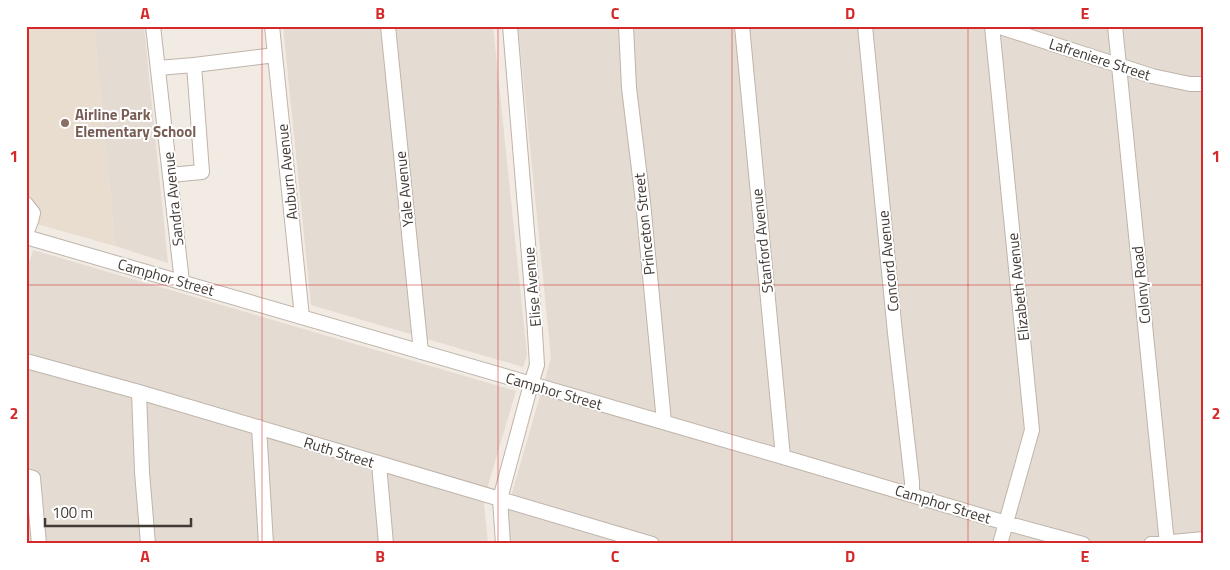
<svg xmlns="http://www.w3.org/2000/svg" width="1230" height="570" font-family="'Titillium Web',sans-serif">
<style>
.residential{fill:#e4dbd3}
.education{fill:#e9ddcf}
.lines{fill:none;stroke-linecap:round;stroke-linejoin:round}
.minor-casing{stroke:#beb4ab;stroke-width:16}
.minor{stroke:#fff;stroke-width:14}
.grid{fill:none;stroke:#d62828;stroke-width:1;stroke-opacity:0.55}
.education-dot{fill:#8d6e63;stroke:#fff;stroke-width:2}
.labels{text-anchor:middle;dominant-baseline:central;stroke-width:4;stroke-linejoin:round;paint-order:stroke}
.street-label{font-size:15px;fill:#423a35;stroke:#fff}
.education-label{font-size:15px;font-weight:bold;fill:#785e54;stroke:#fff;text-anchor:start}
.neatline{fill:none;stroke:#d62828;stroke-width:2}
.grid-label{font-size:16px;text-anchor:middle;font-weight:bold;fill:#d62828}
</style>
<rect width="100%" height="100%" fill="#f1ebe4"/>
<path class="residential" d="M94 26H144L168 263 115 246Z
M283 26H493L527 355 523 367 311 305Z
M518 26H1204V544H510L507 510 551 358Z
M33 250 516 391 489 482 484 503 488 544H26V274Z"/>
<path class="education" d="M26 26H94L115 246 26 221Z"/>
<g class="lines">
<defs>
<path id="minor" d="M153 26 182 282
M272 26 302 317
M388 26 421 352
M626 26 629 88 643 202 664 422
M742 26 783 457
M865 26 895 333 912 482V495
M992 26 1032 430 1000 544
M997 26 1152 76 1190 84H1204
M1115 26 1167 544
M158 68 194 65
M170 175 202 172 194 65 275 55
M26 204 33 213 31 221 26 234
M26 237 783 457 1006 523 1083 544
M26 361 139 392 652 544
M139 392 142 472 148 544
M259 427 266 544
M379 464 386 544
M26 476 33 478 39 544
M503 544 500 499 531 384 537 365 534 316 510 26
M1151 544 1204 539"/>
</defs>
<use href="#minor" class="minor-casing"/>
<use href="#minor" class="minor"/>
</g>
<path class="grid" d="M262 26V544M498 26V544M732 26V544M968 26V544M26 285H1204"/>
<circle class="education-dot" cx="65" cy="123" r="5"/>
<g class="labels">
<g class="street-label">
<text transform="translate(1100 59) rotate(18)">Lafreniere Street</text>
<text transform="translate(287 172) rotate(-96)">Auburn Avenue</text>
<text transform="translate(404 189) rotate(-96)">Yale Avenue</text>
<text transform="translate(173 199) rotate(-96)">Sandra Avenue</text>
<text transform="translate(644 224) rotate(-96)">Princeton Street</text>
<text transform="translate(762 241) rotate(-96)">Stanford Avenue</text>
<text transform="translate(888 261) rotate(-96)">Concord Avenue</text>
<text transform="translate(166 277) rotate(16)">Camphor Street</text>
<text transform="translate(1141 285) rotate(-96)">Colony Road</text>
<text transform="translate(532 287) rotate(-95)">Elise Avenue</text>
<text transform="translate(1018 287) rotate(-96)">Elizabeth Avenue</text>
<text transform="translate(554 391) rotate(16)">Camphor Street</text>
<text transform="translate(339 452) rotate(17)">Ruth Street</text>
<text transform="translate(943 504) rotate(17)">Camphor Street</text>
</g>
<g class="education-label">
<text x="75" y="114">Airline Park<tspan x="75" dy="17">Elementary School</tspan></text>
</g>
</g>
<rect width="1230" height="570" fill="none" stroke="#ffffff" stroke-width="55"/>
<path d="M45 518v8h146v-8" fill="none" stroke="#423a35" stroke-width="2.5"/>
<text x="52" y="518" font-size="15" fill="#423a35" stroke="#ffffff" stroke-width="4" paint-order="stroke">100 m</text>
<rect x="28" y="28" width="1174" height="514" class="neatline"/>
<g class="grid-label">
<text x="145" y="19">A</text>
<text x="380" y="19">B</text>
<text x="615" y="19">C</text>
<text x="850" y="19">D</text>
<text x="1085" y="19">E</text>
<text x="14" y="162">1</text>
<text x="1216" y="162">1</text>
<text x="14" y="419">2</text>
<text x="1216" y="419">2</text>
<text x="145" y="562">A</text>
<text x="380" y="562">B</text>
<text x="615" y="562">C</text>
<text x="850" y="562">D</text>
<text x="1085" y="562">E</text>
</g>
</svg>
